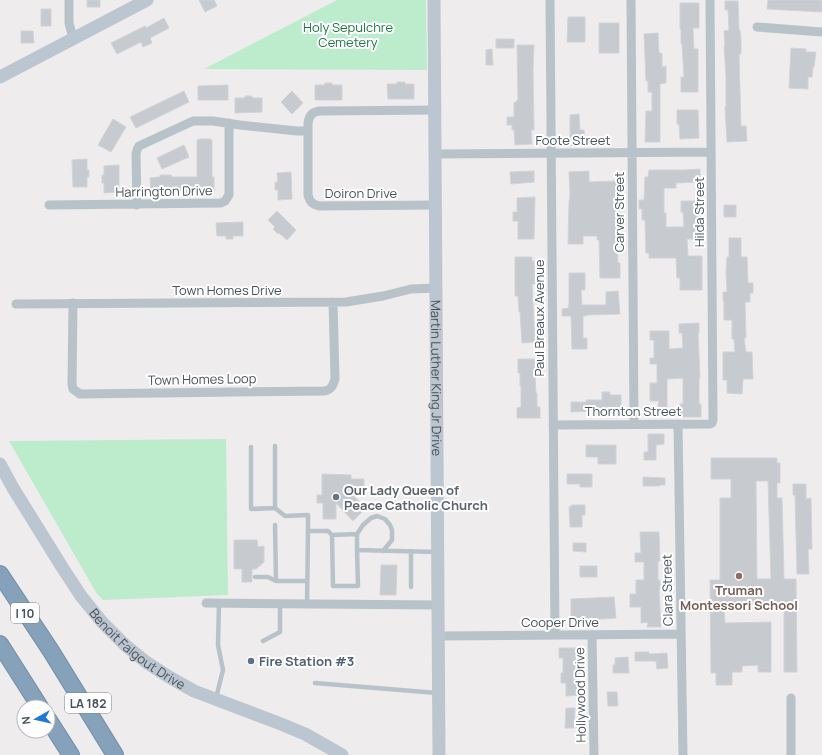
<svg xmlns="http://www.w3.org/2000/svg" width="822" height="755" font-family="Manrope,sans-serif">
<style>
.green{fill:#bceccc}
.building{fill:#c7cacf;stroke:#d1d3d8;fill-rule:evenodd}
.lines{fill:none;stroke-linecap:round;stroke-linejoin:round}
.highway-casing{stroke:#718da6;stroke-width:18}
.lane{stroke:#b8c2c9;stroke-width:4.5}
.street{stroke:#b8c2c9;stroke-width:9}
.secondary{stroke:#bbc6d0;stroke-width:13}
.highway{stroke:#86a2ba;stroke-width:16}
.worship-dot{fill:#6b7280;stroke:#fff;stroke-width:1.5}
.education-dot{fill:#8d6e63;stroke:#fff;stroke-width:1.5}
.service-dot{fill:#5c6f8a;stroke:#fff;stroke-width:1.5}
.labels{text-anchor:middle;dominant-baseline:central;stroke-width:4;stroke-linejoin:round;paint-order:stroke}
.shield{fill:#fff;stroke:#7e858b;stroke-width:1}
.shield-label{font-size:12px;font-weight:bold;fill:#465159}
.park-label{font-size:13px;fill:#1a7744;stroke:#fff}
.street-label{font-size:13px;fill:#465159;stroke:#fff}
.worship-label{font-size:13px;font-weight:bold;fill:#5b616d;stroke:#fff;text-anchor:start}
.education-label{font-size:13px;font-weight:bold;fill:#785e54;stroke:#fff}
.service-label{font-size:13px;font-weight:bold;fill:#4e5e75;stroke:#fff;text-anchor:start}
</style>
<rect width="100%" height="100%" fill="#efeced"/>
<path class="green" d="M337 0H426L427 70 204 69Z
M226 439 228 595 103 600 97 594 9 441Z"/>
<path class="building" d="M87 0H100V7H87Z
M199 0H214L217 6 205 12Z
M768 0H822V12L767 9Z
M725 1H738L739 30H740L741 39V54H739L741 126H746L747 141 727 142 725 107H726V76L724 46H725L724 31 729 30 728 10H725Z
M680 3H699V28H693L694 49H698V92H681V77H684L682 44H681V29H680Z
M41 9H51V26H41Z
M568 17H585V42H567Z
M164 18 169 28 150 38 152 43 143 47 141 42 117 54 111 43 145 26 146 28Z
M599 23H619V53H599Z
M21 31H33L34 43H21Z
M658 33 659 53H662V67L666 66V83L660 84V142H645L646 111H652V92H648V81H646L644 34Z
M496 39H514V48H496Z
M517 45H534L533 70 534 130H531L532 144 515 145 514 130H512V125H507V117H514V103L518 100Z
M791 48 806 49V52H816L814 67H813L812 77H808V89L789 88Z
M492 49 493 65H486V50Z
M397 82H405V84H414V99H388L387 84H397Z
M325 83H332V85H342V100H315V85H325Z
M228 85V100H198V86Z
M184 91 189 102 136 128 130 117Z
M292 91 303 103 292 114 281 102Z
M245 96H252V98H262V112L235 113V98H245Z
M677 110H698L699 138 680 139 679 124H677Z
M579 114 580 130H584L585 144 570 145V115Z
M113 119 126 127 111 152 98 145Z
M199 139H211V140H212V177H214V192L151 193 150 178 160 177V175H171L172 177H197V140H199Z
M184 145 189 157 162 169 157 158Z
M87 159V170H89V177H87V187H73L72 160Z
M119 165V192L104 193V183H102V175H104V166Z
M700 169V182L676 183V188H664V213H666V227H684L683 212H681V201H701L702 239H687L688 256H702V290H680V278H677L676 258H649V253H646L645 220H642V209H639V200H644L645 177H648L649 170H685Z
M534 171V182L511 184 510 172Z
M589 171V182L618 181V205H620V228H618L617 240 618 263H620V278H600L599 240H597V236H583V244H568L569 203 570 194 569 172Z
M291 172 292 199 278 200V190H275V182H278L277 173Z
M535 197 534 239H518V221H513V212H517V198Z
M724 205H736V217H724Z
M277 211 296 230 287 240 279 233 278 234 273 229 275 227 268 220Z
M243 222V236H233V239H226V236H217L216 223Z
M729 238H741V257H747L748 283H753V293H750V302H745L746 338H744L746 352H752L753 379H743L742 394 727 393V380H723V352H735L734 339H732V320H724V301H723V292H727L726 272 727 257H729Z
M515 257H532V261H534L535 284H532L535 342 522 343 520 312H519L518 296H515Z
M569 273H585V290H581L582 305H606V292L618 291 620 314 587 315V316H583V338H587V349H572L571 316H562V309L569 308 568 305H569Z
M699 323V333H698L700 378H699V404H701V417H680V404H683V378L667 379V407H658L659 401H650V383H657V364H650V358H654V340H650V331H669V349L683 348 682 333H679V324Z
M518 359H535L534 377H535L536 393H537V407H540V418H517V408L521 407V386H520V373H518Z
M602 392H610V395H621V410L571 412V402H586V400H602Z
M648 434H664V444L656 445V460H644V452H648Z
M586 445H616V464H598V457H586Z
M711 458H777V463H780V483H777V498H782L784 579H796L797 672H784V605H724L725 623 771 622V672H758V665L742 666V672H732V685H716V673H711L710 580H720V498H731V479H711ZM756 481H768L771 579H757Z
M322 474 351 475V479H364V491H349L363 505 362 506 365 509 353 521 336 503V519H323V503H317V495H322Z
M567 474H592V487H580V484H567Z
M643 477 665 478V485H660V486H643Z
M793 484H806V499L811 498 812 549H808L809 574H797L795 495H793Z
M571 505H585V515H582V527H570L569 507H571Z
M640 532H659L660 561H658V580H660V590H659L661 627H647L648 622 641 623V607H630V594H636V580H644V562H635V553H641Z
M234 540H257L258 547 264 546V562L256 569H252V582H242V569H234Z
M573 543H586V552L573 551Z
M381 565H397L396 595H380Z
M580 566H597V577H580Z
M614 597 616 618 602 619H571V599Z
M559 648H580L579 668 580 695 566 696V683H561V673H563V658H559Z
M635 652H649V654L667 653 668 668 657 669 656 661H635Z
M628 657 629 673H613V665H615V658Z
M607 692H617L618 706H608Z
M566 708H575L574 728H565Z"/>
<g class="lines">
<defs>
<path id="highway" d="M0 574 51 651 115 755
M0 644 40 707
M48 719 71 755"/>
</defs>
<use href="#highway" class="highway-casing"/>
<path class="lane" d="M275 446V508L285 516 308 515V531
M251 447V509L275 508
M275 525 276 581H307
M357 550 358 586H333L332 535 357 534
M383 551 392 540V530L390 525 385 519 377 516 371 518 363 525 357 534V550L437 552
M255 577H268L276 581
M411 587V551
M307 604 308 531H328L332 535
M263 641 280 632V604
M315 683 437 693
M216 698 223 670 218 645 219 603"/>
<path class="street" d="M69 0V23L73 38
M550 0 555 635
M631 0 634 424
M757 27 822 32
M435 110 319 111C312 112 309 116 308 123V195C310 202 312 204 319 206L436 205
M436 154 711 152
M49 205 221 203 225 201 229 195V123
M137 205 136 154 137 150 139 146 193 121H213L240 125 297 131H308
M73 303 72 384 73 389 80 394 324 391C331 390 333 386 335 379L333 302
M16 304 346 302 383 296 411 289 437 288
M678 424 683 755
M553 425 710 424 712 423 713 420 710 0
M206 603 439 605
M592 635 594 755
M439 636 680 634
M791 698V755"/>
<g class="secondary">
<path id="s1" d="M434 0 439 755"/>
<path d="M0 77 147 0"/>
<path id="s2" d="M0 464 13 488 62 567 81 596 102 622 125 645 146 662 169 677 194 691 281 724 305 734 342 755"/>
</g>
<use href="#highway" class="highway"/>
</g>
<circle class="worship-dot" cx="336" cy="497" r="4"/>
<circle class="education-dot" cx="739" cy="576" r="4"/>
<circle class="service-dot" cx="251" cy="661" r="4"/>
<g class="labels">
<g class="shield">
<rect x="11" y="603" width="28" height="20" rx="3"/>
<rect x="65" y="693" width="46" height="20" rx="3"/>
</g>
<g class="shield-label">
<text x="25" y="613">I 10</text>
<text x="88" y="703">LA 182</text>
</g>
<g class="park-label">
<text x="348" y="27">Holy Sepulchre<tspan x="348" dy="15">Cemetery</tspan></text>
</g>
<g class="street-label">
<text x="573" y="140">Foote Street</text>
<text transform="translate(164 191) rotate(-1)">Harrington Drive</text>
<text x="361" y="193">Doiron Drive</text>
<text transform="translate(619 212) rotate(-90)">Carver Street</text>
<text transform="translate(699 212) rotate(-90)">Hilda Street</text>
<text x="227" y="290">Town Homes Drive</text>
<text transform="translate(539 318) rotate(-90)">Paul Breaux Avenue</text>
<text stroke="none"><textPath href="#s1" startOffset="378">Martin Luther King Jr Drive</textPath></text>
<text transform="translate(202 379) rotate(-1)">Town Homes Loop</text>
<text x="633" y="411">Thornton Street</text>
<text transform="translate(667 590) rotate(-91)">Clara Street</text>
<text x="560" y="622">Cooper Drive</text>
<text stroke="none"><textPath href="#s2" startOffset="233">Benoit Falgout Drive</textPath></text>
<text transform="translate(580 695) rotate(-91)">Hollywood Drive</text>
</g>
<g class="worship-label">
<text x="344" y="490">Our Lady Queen of<tspan x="344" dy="15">Peace Catholic Church</tspan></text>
</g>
<g class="education-label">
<text x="739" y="590">Truman<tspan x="739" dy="15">Montessori School</tspan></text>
</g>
<g class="service-label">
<text x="259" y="661">Fire Station #3</text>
</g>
</g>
<g transform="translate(36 719) rotate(262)"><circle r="19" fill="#ffffff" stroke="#b5b9bd"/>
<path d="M0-3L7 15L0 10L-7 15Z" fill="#2078d6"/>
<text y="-6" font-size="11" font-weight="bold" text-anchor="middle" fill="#465159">N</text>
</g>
</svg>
